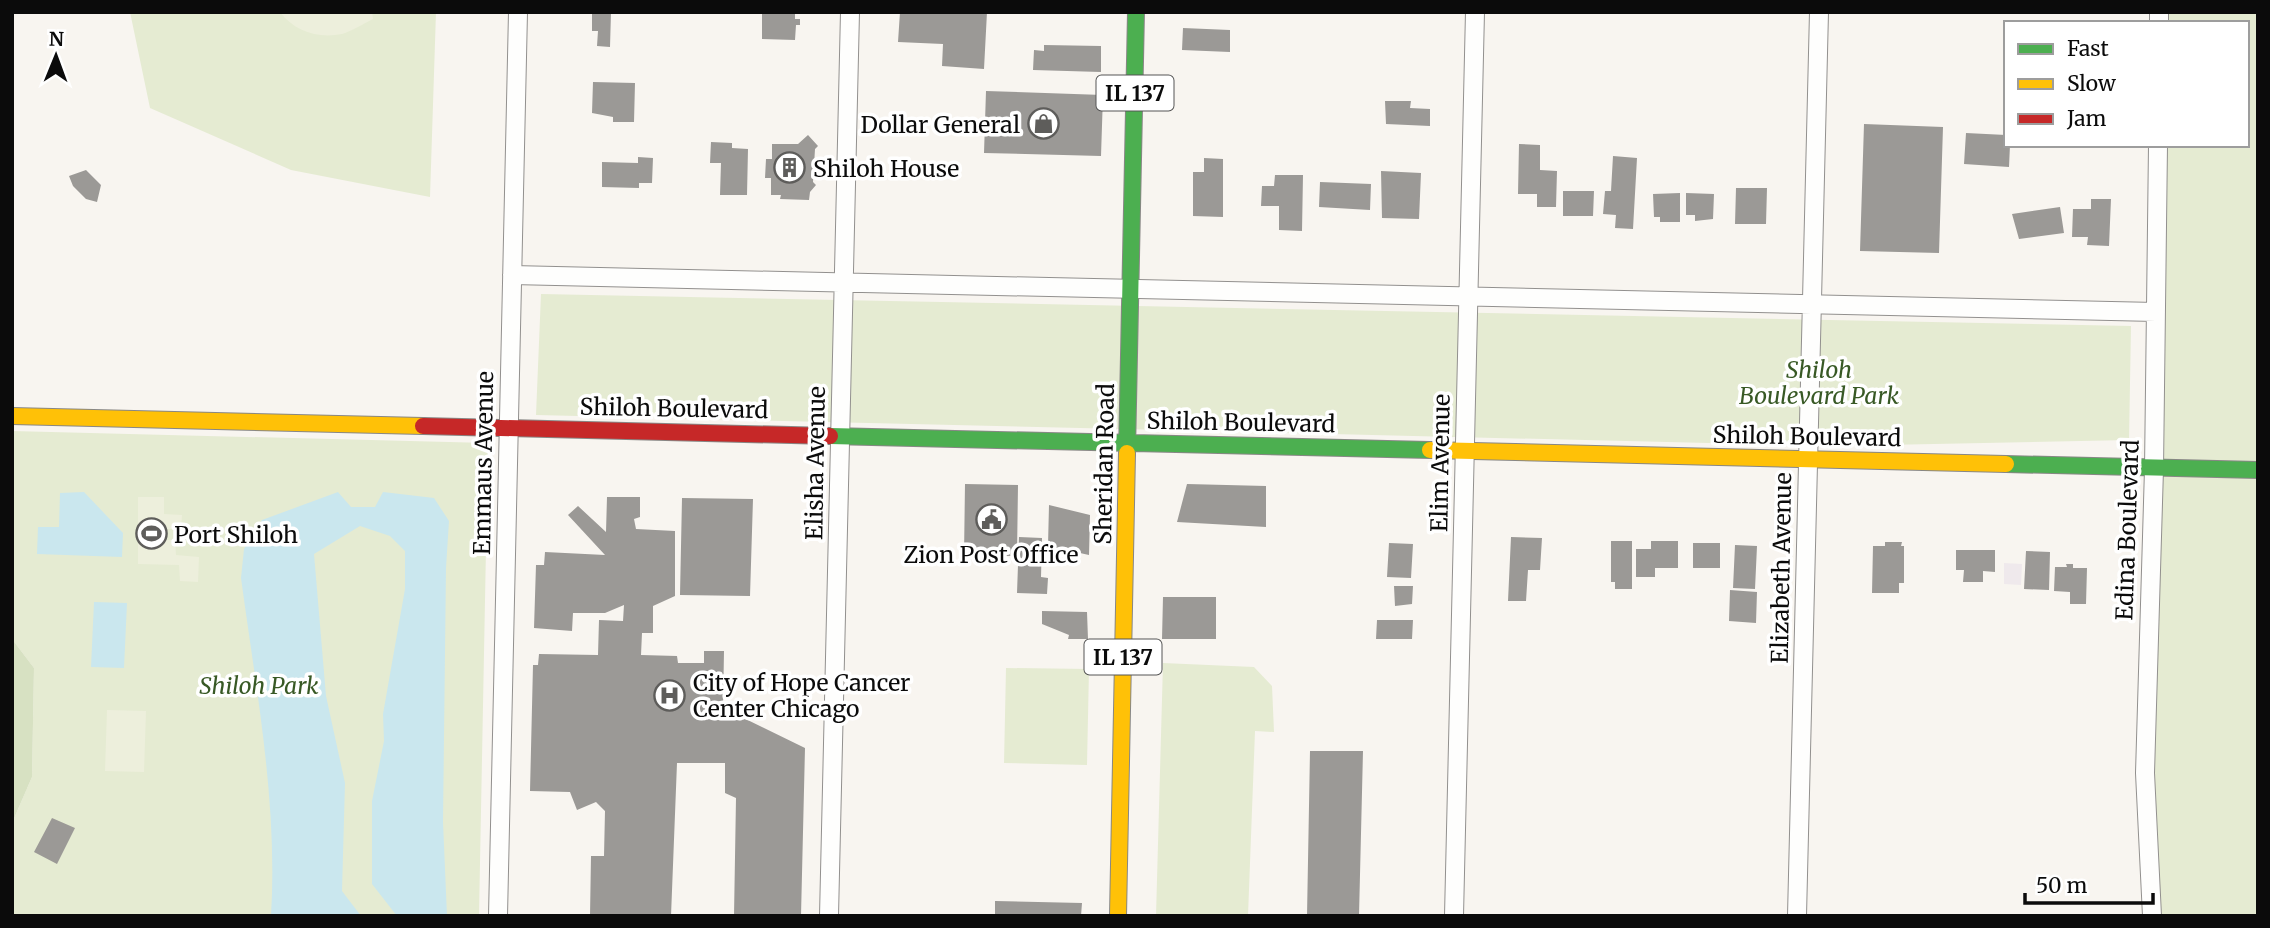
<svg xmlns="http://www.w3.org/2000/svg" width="2270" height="928" font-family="Merriweather,serif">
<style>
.industrial{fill:#efe9ec}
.green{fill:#e5ebd2}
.forest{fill:#d7e1c2}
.pitch{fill:#edefdc}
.water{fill:#cae7ee}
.building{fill:#9b9996}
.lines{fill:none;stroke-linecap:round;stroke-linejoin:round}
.street-casing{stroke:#92908e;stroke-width:20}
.fast-casing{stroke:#888785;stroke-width:18}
.slow-casing{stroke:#888785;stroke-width:18}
.jam-casing{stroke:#888785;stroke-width:18}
.street{stroke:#fefefd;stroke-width:18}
.fast{stroke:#4caf50;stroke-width:16}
.slow{stroke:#ffc107;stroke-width:16}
.jam{stroke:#c62828;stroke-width:16}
.labels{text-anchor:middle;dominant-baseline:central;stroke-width:7;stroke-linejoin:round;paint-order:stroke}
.shield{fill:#fff;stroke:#545454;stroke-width:2}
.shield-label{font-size:21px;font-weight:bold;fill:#0b0b0b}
.poi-label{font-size:23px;fill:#0b0b0b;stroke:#fff;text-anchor:start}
.park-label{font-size:23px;font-style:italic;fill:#385925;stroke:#fff}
.street-label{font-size:23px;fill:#0b0b0b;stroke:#fff}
</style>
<rect width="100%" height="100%" fill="#f8f5f0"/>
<path class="industrial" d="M2004 563 2022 564 2021 585 2004 584Z"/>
<path class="green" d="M130 12H436L430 197 291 170 150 108Z
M2159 12H2258V916H2152L2158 145H2247V23H2159Z
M541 294 2131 326 2129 440 1834 446 536 415Z
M12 431 488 443 479 916H12V823L32 777 34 668 12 639Z
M1163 663 1254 667 1272 686 1274 732 1255 731 1248 916H1156Z
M1006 668 1089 669 1087 765 1004 763Z"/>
<path class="forest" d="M12 639 34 668 32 777 12 823Z"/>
<path class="pitch" d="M280 12H372L373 19C363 24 352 31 342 34 318 39 294 31 280 12Z
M138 497H164V514L182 515 181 529H165V540H175L176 555 199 557 198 582 180 581 179 565 138 564Z
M107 710 146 711 144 772 105 771Z"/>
<path class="water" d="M84 492 123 533 122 557 37 554 38 527H59L60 493Z
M338 492 351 507H375L383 492 434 498 449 521 446 568 443 822 447 916H397L372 884V801L384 741 383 714 405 589V551L390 536 360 526 314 554 326 696 345 783 342 891 361 916H271C278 803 256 689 241 578L244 549 262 520Z
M94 602 127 603 124 668 91 667Z"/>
<path class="building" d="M592 12H611L610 47 597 46 598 31H592Z
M900 12H987L984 69 942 66 943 44 898 42Z
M762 13H795V19H800V25H796L795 40 762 39Z
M1183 28 1230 30V52L1182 50Z
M1044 45 1101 46V72L1033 70 1034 50 1044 51Z
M593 82 635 83 634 122H613V117L592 113Z
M986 91 1103 95 1101 156 984 153Z
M1385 101H1411L1410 108 1430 109V126L1386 124Z
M1864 124 1943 127 1939 253 1860 251Z
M1966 133 2006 135V145H2010L2009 167 1964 164Z
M808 135 818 146 815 149 813 182 816 185 810 192 809 200 780 199 781 195H771V178H765L766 159H772V144H798Z
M711 142 732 143V148L748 149 747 195H720L721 163H710Z
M1519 144 1540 145V170L1557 171 1556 207H1537V194H1518Z
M1613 156 1637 158 1633 229 1615 228 1616 215 1603 214 1605 191H1611Z
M638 157 653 158 652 183H639V188L602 187V162L638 163Z
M1204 158 1223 159V217L1193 216V172H1204Z
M86 170 101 185 97 202 86 199 73 186 69 176Z
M1381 171 1421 173 1419 219 1382 218Z
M1275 175H1303L1302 231 1279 230V206H1261L1262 186H1274Z
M1320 182 1371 184 1370 210 1319 207Z
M1736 188H1767L1766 224H1735Z
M1563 191H1594L1593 216H1563Z
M1680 193V222H1660V217H1654L1653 194Z
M1686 193 1714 194 1713 219 1695 221V215H1686Z
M2091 199H2111L2109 246 2087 245 2088 237H2072L2073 209H2091Z
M2060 207 2064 233 2019 239 2012 214Z
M965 484 1018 485 1017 556H964Z
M1187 484 1266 486V527L1177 522Z
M607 497H640V517L634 519 636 529 675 531V596L653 606V633H642L641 655 677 656 678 663H704V651H724L723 708 805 748 801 916H734L736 798 725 793V763H677L671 916H590L591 856H604L605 811 596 802 577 810 570 792 530 791 533 665H538L539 654 598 655 599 620 623 621 624 605 605 613H573L572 631 534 628 536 565H544L545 552 605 555 568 515 578 506 606 532Z
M682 498 753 499 750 596 680 595Z
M1049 505 1090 515 1089 555 1048 546Z
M1019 537 1042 538 1041 577 1048 578 1047 594 1017 593Z
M1511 537 1542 538 1540 570H1528L1526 601H1508Z
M1611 541H1632V589H1615V582H1611Z
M1651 541H1678V568H1655V577H1636V549H1651Z
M1885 542H1902L1901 546H1904V583H1899V593H1872L1873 546H1885Z
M1389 543 1413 544 1411 578 1387 577Z
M1693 543H1720V568H1693Z
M1735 545 1757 546 1755 589 1733 588Z
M1956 550H1995V572L1983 571V582H1963L1964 570H1956Z
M2026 551 2050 552 2049 590 2024 589Z
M2066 564H2073V568H2087L2086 604H2070V592L2054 591 2055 567H2067Z
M1394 586H1413L1412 604 1395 606Z
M1730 590 1757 592 1756 623 1729 621Z
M1163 597H1216V639H1162Z
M1042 611 1087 612 1088 639H1068L1069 635 1042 624Z
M1377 620H1413L1412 639H1376Z
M1310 751H1363L1359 916H1307Z
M52 818 75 828 57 864 34 852Z
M995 901 1082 903 1081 916H995Z"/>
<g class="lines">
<defs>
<path id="street" d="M2159 23V12
M512 275 2156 312
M498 916 518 12
M829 916 850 12
M1454 916 1475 12
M1797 916 1819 12
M2152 916 2145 773 2154 469 2158 145"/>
<path id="fast" d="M830 436 1430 450
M1127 453 1136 12
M2006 464 2258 470"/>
<path id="slow" d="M12 416 423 426
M1430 450 2006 464
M1118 916 1127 453"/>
<path id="jam" d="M423 426 830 436"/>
</defs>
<use href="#street" class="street-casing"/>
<use href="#fast" class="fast-casing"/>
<use href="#slow" class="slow-casing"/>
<use href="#jam" class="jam-casing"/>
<use href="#street" class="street"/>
<use href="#fast" class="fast"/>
<use href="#slow" class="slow"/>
<use href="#jam" class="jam"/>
</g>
<defs>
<symbol id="shop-ring" viewBox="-11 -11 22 22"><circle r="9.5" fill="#fff" stroke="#5e5d5b" stroke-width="1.5"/><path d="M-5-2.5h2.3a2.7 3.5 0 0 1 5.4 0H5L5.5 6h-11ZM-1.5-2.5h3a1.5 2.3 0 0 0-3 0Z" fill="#5e5d5b"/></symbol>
<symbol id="building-ring" viewBox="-11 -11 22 22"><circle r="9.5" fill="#fff" stroke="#5e5d5b" stroke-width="1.5"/><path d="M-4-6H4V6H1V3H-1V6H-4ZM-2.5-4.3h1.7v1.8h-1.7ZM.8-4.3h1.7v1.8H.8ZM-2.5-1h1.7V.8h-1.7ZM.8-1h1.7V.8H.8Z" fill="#5e5d5b"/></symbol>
<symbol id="civic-ring" viewBox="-11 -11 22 22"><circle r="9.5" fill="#fff" stroke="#5e5d5b" stroke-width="1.5"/><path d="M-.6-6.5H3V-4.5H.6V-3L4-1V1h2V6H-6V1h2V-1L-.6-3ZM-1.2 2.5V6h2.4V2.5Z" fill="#5e5d5b"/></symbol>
<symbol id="stadium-ring" viewBox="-11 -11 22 22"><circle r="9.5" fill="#fff" stroke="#5e5d5b" stroke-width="1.5"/><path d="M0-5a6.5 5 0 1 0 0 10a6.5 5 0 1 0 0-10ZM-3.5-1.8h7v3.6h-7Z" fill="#5e5d5b"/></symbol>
<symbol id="hospital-ring" viewBox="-11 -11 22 22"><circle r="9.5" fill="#fff" stroke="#5e5d5b" stroke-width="1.5"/><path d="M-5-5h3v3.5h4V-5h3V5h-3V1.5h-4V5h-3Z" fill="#5e5d5b"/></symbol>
</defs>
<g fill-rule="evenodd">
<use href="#shop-ring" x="1026" y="106" width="35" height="35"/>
<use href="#building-ring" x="772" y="150" width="35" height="35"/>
<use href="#civic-ring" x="974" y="502" width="35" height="35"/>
<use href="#stadium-ring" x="134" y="516" width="35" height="35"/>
<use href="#hospital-ring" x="652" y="678" width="35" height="35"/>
</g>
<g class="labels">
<g class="shield">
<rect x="1096.5" y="75.5" width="77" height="35" rx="5"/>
<rect x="1084.5" y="639.5" width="77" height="35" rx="5"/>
</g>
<g class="shield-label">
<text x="1135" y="93">IL 137</text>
<text x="1123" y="657">IL 137</text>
</g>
<g class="poi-label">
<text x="1020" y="124" text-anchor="end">Dollar General</text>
<text x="813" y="168">Shiloh House</text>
<text x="174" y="534">Port Shiloh</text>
<text x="991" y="554" text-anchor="middle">Zion Post Office</text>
<text x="693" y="682">City of Hope Cancer<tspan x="693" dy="26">Center Chicago</tspan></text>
</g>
<g class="park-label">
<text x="1819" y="369">Shiloh<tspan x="1819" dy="26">Boulevard Park</tspan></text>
<text x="259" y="685">Shiloh Park</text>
</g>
<g class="street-label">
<text transform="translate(674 408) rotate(1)">Shiloh Boulevard</text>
<text transform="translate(1241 422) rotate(1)">Shiloh Boulevard</text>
<text transform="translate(1807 436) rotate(1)">Shiloh Boulevard</text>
<text transform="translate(483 463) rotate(-89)">Emmaus Avenue</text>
<text transform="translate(815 463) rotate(-89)">Elisha Avenue</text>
<text transform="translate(1440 463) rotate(-89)">Elim Avenue</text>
<text transform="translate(1104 464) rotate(-89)">Sheridan Road</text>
<text transform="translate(2127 530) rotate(-88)">Edina Boulevard</text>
<text transform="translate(1781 568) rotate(-89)">Elizabeth Avenue</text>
</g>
</g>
<rect width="2270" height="928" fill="none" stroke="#0b0b0b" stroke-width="28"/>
<rect x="2004" y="21" width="245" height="126" fill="#ffffff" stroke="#9d9d9d" stroke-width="2"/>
<rect x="2018" y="44" width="35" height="10" fill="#4caf50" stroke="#9d9d9d" stroke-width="2"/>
<text x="2067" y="56" font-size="21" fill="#0b0b0b">Fast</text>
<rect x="2018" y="79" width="35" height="10" fill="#ffc107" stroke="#9d9d9d" stroke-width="2"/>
<text x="2067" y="91" font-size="21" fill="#0b0b0b">Slow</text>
<rect x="2018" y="114" width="35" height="10" fill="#c62828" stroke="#9d9d9d" stroke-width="2"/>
<text x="2067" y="126" font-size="21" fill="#0b0b0b">Jam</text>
<g transform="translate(56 56) rotate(1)" stroke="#ffffff" stroke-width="5" paint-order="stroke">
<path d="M0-5L12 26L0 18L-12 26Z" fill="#0b0b0b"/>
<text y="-10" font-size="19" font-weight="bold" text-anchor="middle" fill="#0b0b0b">N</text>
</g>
<path d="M2025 893v10h128v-10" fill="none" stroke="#0b0b0b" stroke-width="3.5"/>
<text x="2036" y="893" font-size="21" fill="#0b0b0b" stroke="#ffffff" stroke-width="5" paint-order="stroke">50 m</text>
</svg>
